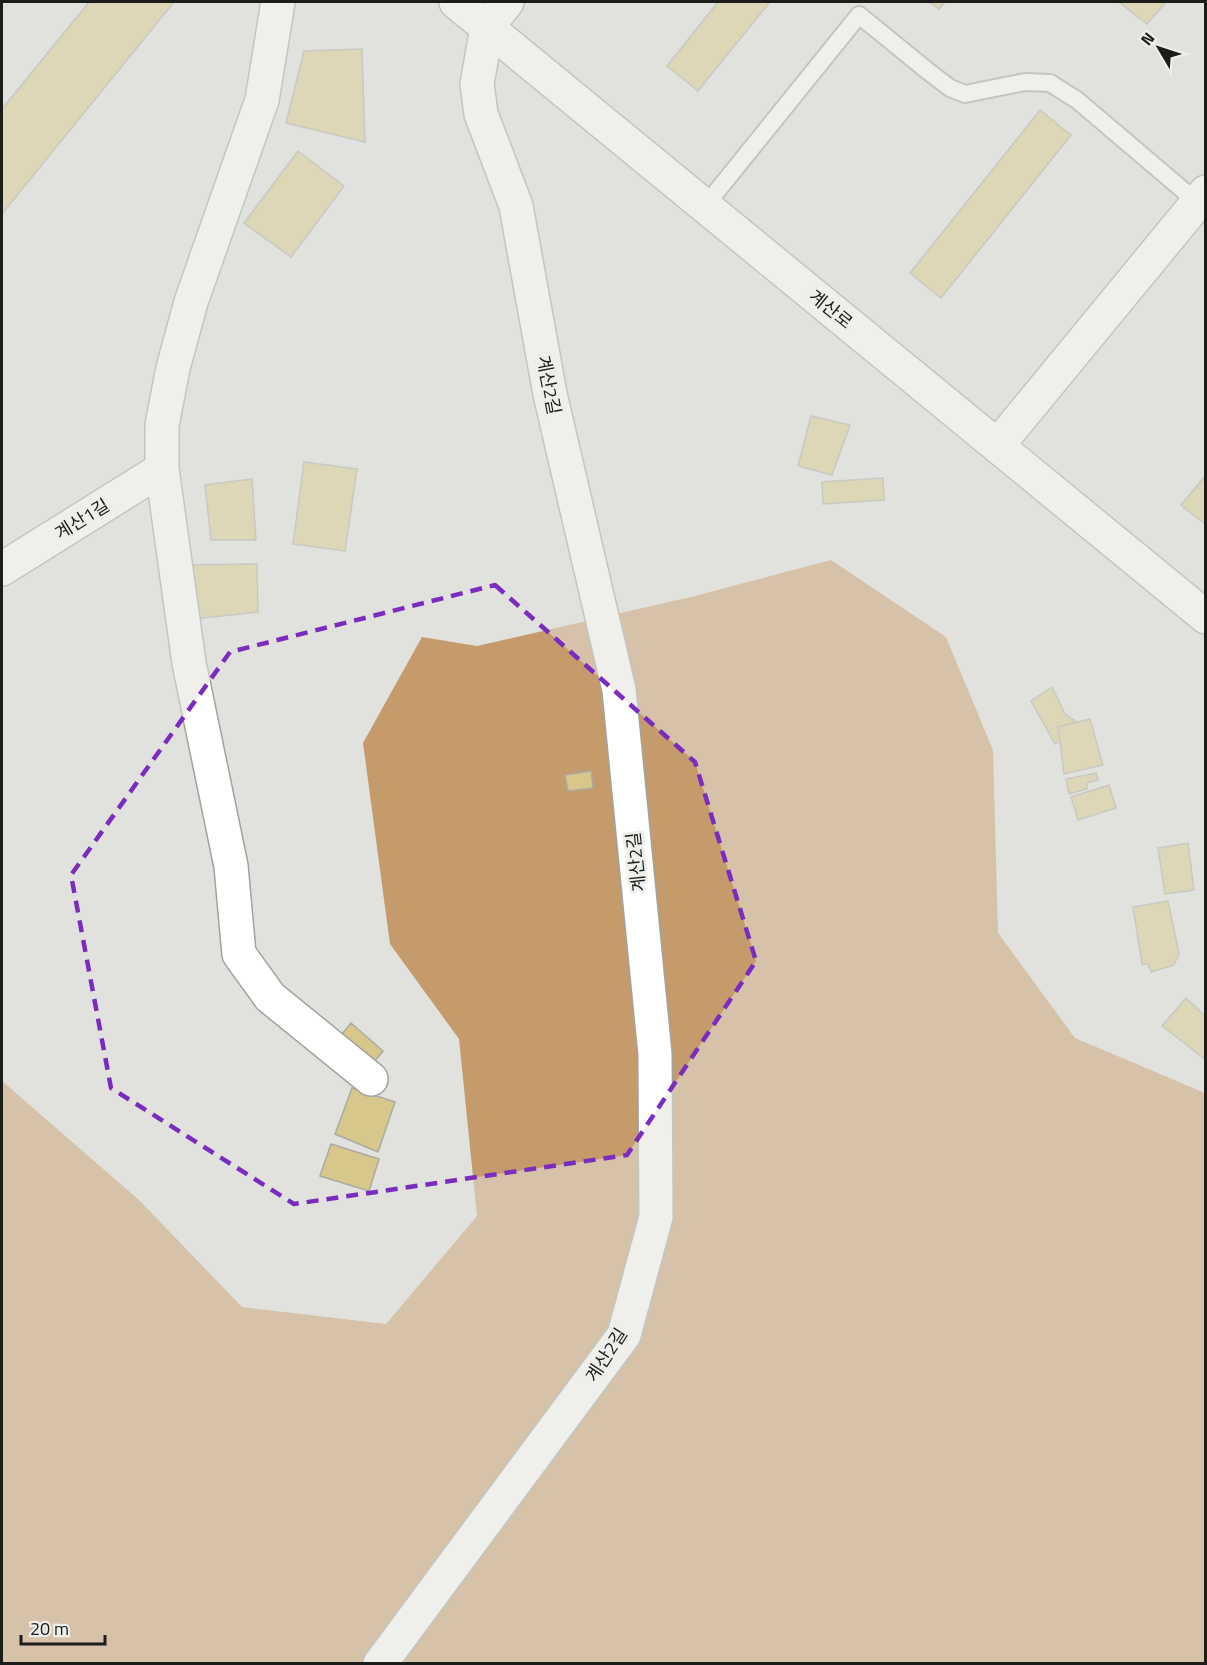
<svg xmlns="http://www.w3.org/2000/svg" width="1207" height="1665" font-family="'Titillium Web','Noto Sans KR',sans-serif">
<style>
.forest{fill:#c59b6c}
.building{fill:#d8c78b;stroke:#abaaa5;stroke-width:1.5}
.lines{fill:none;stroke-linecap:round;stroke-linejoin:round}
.lane-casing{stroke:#a2a39e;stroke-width:20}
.street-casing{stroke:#a2a39e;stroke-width:36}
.lane{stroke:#fff;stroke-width:16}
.street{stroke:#fff;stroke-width:33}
.marked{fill:none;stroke:#7b2cbf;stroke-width:4.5;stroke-dasharray:12 8;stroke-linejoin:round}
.labels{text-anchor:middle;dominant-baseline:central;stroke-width:6;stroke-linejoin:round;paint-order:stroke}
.street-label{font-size:18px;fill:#1c1c1b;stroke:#eeefea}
</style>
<rect width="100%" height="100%" fill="#e1e2dd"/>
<path class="forest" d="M831 560 946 637 993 750 998 933 1075 1038 1205 1093V1663H2V1081L139 1200 242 1307 386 1324 477 1216 459 1039 390 944 363 743 422 637 477 646 695 596Z"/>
<path class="building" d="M89 2H174L2 214V109Z
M718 2H770L698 91 667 66Z
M929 2H945L939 9Z
M1119 2H1166L1147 24Z
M362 49 365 142 286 123 304 51Z
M1040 110 1071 135 941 298 910 273Z
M298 151 344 186 291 257 244 223Z
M811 416 850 425 832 475 798 466Z
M304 462 357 469 345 551 293 544Z
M1206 475V525L1181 505Z
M883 478 884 500 823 504 822 482Z
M252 479 256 540H211L205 485Z
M257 564 258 612 185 620 180 565Z
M1052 687 1065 714 1077 722 1058 727 1060 741 1055 744 1031 701Z
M1090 719 1103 765 1064 774 1058 727Z
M591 771 593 788 568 791 565 775Z
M1096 773 1098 780 1087 783V789L1069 794 1066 779Z
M1109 785 1116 808 1078 820 1071 797Z
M1188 843 1194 890 1165 894 1158 848Z
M1168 901 1179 954 1174 965 1151 972 1148 964H1142L1133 907Z
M1186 998 1206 1017V1060L1162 1026Z
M351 1023 383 1051 369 1068 337 1040Z
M352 1088 395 1102 378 1152 335 1134Z
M331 1144 379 1159 369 1191 320 1176Z"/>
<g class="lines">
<defs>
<path id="lane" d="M705 206 859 15 929 72 950 88 965 94 1025 82 1050 83 1077 100 1197 202"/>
<path id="street" d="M278 2 262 100 191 302 173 368 162 425V469L189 663 231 866 239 954 270 997 371 1079
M456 2 1206 617
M997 446 1206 192
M2 569 162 469
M380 1664 624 1335 656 1217 655 1054 619 690 550 394 516 206 481 114 477 84 487 27 507 2"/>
</defs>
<use href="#lane" class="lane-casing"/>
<use href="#street" class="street-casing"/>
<use href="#lane" class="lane"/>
<use href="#street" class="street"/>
</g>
<path d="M0 0H1207V1665H0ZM495 585 695 762 756 961 627 1155 294 1204 111 1088 71 875 230 652Z" fill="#e1e2dd" fill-opacity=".55" fill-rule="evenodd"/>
<path class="marked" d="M495 585 695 762 756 961 627 1155 294 1204 111 1088 71 875 230 652Z"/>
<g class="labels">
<g class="street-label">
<text transform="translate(831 309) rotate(39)">계산로</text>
<text transform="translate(549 385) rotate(79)">계산2길</text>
<text transform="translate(82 519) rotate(-32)">계산1길</text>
<text transform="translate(636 862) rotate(-96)">계산2길</text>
<text transform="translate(606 1355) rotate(-57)">계산2길</text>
</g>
</g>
<rect width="1207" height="1665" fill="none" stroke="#1c1c1b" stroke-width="6"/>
<g transform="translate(1159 48) rotate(309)" stroke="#eeefea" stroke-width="4.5" paint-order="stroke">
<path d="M0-4.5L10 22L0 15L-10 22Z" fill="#1c1c1b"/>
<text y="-9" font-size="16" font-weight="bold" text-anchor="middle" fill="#1c1c1b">N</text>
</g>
<path d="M21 1635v9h84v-9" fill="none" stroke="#1c1c1b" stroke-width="3"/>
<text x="30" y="1635" font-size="18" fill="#1c1c1b" stroke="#eeefea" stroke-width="4.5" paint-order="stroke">20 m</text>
</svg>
